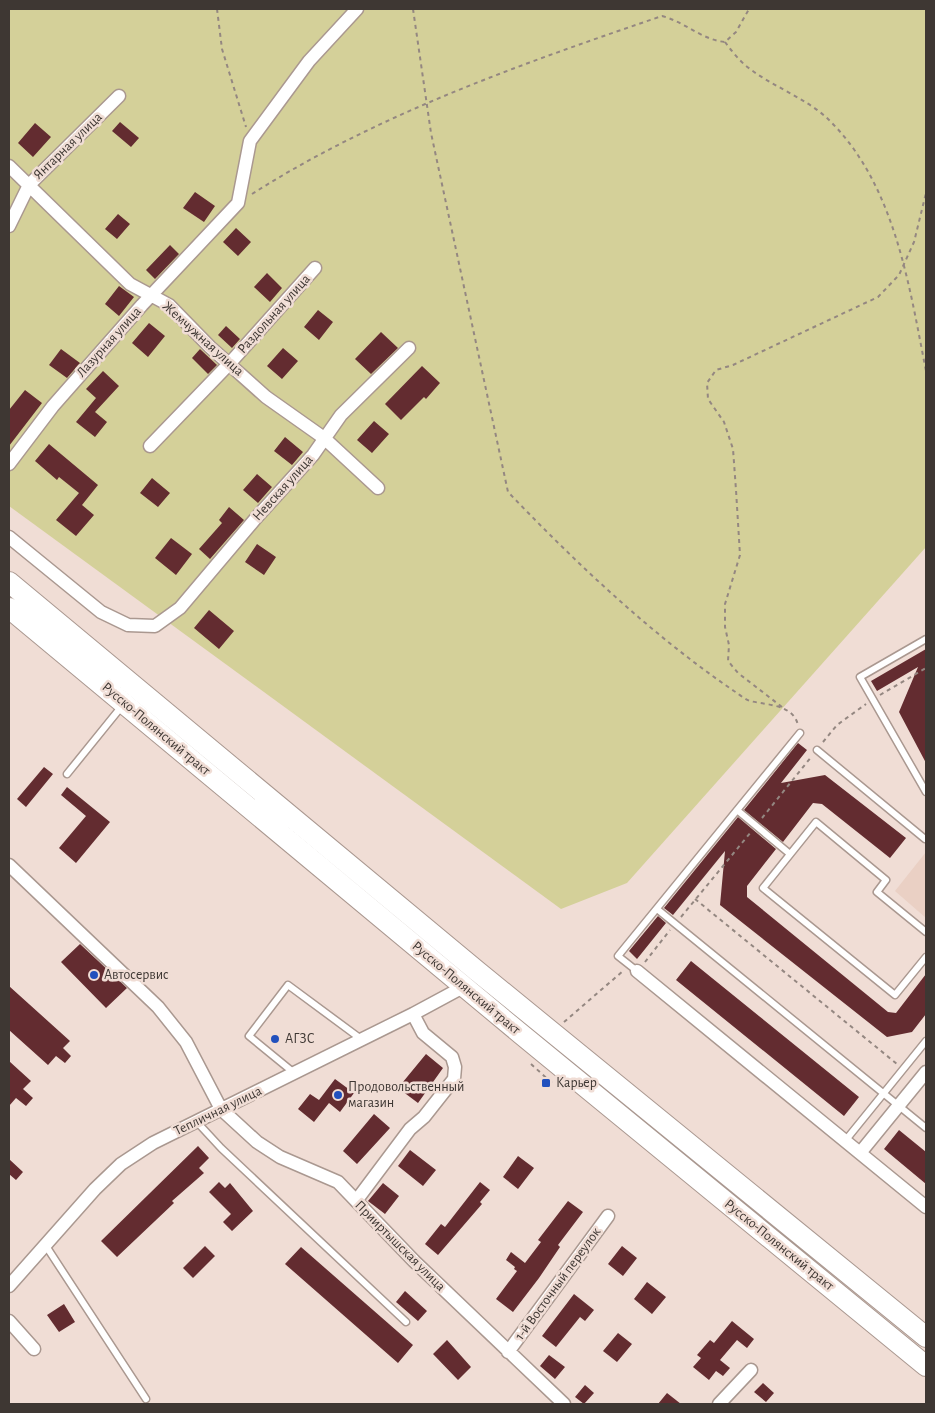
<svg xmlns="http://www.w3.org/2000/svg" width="935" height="1413" font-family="'Alegreya Sans',sans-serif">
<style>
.built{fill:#ead0c4}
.green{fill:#d4d099}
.building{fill:#632c30}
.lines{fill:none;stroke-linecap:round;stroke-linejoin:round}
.lane-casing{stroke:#aa9890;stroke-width:9}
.street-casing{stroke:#aa9890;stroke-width:15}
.primary-casing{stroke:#aa9890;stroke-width:22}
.path{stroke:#948781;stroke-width:2;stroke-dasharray:4 4;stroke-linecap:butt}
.lane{stroke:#fff;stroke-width:6}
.street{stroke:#fff;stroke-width:12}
.primary{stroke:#fff;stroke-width:20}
.poi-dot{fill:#2150bd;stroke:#f0ddd5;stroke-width:2}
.labels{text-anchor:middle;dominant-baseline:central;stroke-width:5;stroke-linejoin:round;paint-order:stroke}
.street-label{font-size:14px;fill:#3e3733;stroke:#f0ddd5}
.poi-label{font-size:14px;fill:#3e3733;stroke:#f0ddd5;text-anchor:start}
</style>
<rect width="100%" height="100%" fill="#f0ddd5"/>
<path class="built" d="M926 852V918L895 891Z"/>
<path class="green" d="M9 9H926V547L627 883 561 909 9 506Z"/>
<path class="building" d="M120 122 139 138 131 147 112 131Z
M35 123 51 137 33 157 18 143Z
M195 192 215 206 204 222 183 208Z
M118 214 130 224 117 239 105 229Z
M236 228 251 242 238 256 223 242Z
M170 245 179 254 155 279 146 270Z
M267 273 282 288 270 302 254 287Z
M119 286 134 297 119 316 105 304Z
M318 310 333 322 319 340 304 327Z
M149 323 165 336 148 357 132 343Z
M226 326 240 339 232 348 218 335Z
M381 332 398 348 371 374 355 359Z
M283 348 298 361 282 379 267 366Z
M61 349 80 363 67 378 49 365Z
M200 349 217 365 208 374 192 358Z
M422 366 440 383 426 399 424 397 401 420 385 404Z
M103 371 119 386 95 412 107 422 95 437 76 422 96 398 86 389Z
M25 390 42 403 9 446V410Z
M374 421 389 434 372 453 357 440Z
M285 437 303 452 292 465 274 451Z
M49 444 98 485 82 505 94 515 76 536 56 520 79 493 59 477 57 480 35 461Z
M257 474 272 487 258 503 243 490Z
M152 478 170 493 158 507 140 493Z
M229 507 244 520 210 559 199 549 222 523 219 520Z
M171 538 192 554 176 575 155 558Z
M257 544 276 557 264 575 245 562Z
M209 610 234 631 219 649 194 628Z
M926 649V763L899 712 918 667 877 691 871 681Z
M798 743 807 750 781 783 825 775 906 838 890 858 822 804 813 803 783 842 744 810Z
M44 767 53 774 26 807 17 799Z
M67 787 110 822 76 863 59 848 86 816 61 795Z
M738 817 776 849 747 886V897L888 1012 896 1013 926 974V1014L912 1032 887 1037 720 905 725 851 673 915 664 908Z
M658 916 666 923 637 959 629 951Z
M80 944 127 988 106 1008 61 962Z
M691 961 859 1097 844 1116 676 980Z
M9 986 70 1041 63 1048 71 1056 65 1063 56 1056 48 1065 9 1030Z
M426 1054 443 1068 418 1103 398 1088Z
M9 1061 31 1081 23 1089 33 1098 26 1106 16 1098 9 1106Z
M335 1079 354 1093 340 1112 329 1103 314 1122 298 1109 310 1094 319 1100Z
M374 1114 390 1128 357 1164 343 1151Z
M899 1130 926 1152V1184L884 1149Z
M198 1146 209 1158 199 1168 204 1173 172 1201 174 1203 117 1257 101 1241Z
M410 1150 436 1170 423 1186 398 1166Z
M518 1156 534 1168 518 1189 503 1177Z
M9 1159 23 1172 16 1180 9 1174Z
M219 1182 225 1188 230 1183 253 1211 232 1231 223 1222 231 1214 209 1192Z
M480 1182 490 1190 480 1202 482 1204 438 1255 425 1244 441 1224 445 1227Z
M383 1183 399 1196 385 1214 368 1201Z
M568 1201 583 1212 558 1245 560 1247 539 1278 513 1312 496 1299 517 1271 514 1269 515 1267 506 1260 511 1252 525 1263 541 1242 538 1240Z
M205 1246 215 1256 193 1278 183 1268Z
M622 1246 637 1258 623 1276 608 1264Z
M301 1247 413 1345 398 1363 285 1264Z
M647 1282 666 1297 652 1314 634 1299Z
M405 1291 427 1311 418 1321 396 1302Z
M574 1294 594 1310 585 1321 580 1317 556 1347 542 1336Z
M64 1304 75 1322 59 1332 47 1315Z
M732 1321 754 1339 747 1348 737 1340 720 1360 730 1368 723 1376 716 1371 709 1380 693 1367 701 1358 697 1355 710 1340 714 1343Z
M618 1333 632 1344 617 1362 603 1351Z
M447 1340 471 1367 458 1380 433 1354Z
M549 1355 565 1367 555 1379 540 1366Z
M763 1383 774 1393 766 1402 754 1392Z
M585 1385 594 1393 584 1404 575 1397Z
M667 1393 681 1404H658Z"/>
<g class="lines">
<defs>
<path id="lane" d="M926 639 860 677 926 792
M817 750 925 839
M67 774 122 706
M737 810 790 854
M657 909 926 1128
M926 932 877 892 886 880 816 822 763 888 895 995 926 957
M637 971 618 956 800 733
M293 1072 249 1036 288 985 361 1039
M196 1121 221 1148 406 1322
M845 1141 926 1041
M46 1246 146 1399"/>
<path id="street" d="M9 166 130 284 169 305 210 347 266 397 324 438 378 488
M9 226 29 185 119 96
M150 446 230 363 315 268
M9 464 53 406 142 305 238 203 250 141 309 61 357 9
M9 537 101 612 128 625 155 626 180 608 256 518 313 455 341 415 409 348
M9 865 158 1007 186 1042 221 1109 257 1142 280 1157 338 1182 414 1261 564 1404
M637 971 926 1207
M860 1153 926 1072
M356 1201 410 1129 424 1117 454 1079 455 1067 452 1057 423 1033 413 1014
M9 1286 95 1189 121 1164 153 1143 413 1014 465 986
M9 1321 34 1349
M508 1352 608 1216
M719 1404 751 1370"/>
<path id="primary" d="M9 582 477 971 926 1337
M9 608 521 1034 926 1366"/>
</defs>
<use href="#lane" class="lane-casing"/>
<use href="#street" class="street-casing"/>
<use href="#primary" class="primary-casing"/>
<path class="path" d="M217 9 222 49 246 127
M413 9 431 133 508 492C577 564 652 635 734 691 739 694 744 699 750 701 766 705 793 704 798 725
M725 42C731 50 738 59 745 65 770 86 805 97 828 119 895 184 909 285 926 371
M252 194C378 114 521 64 662 16 685 22 702 40 725 42L736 32 749 9
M880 695 926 668
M782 707 738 673 728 661 729 645 725 627V604L740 555 736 490 733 449 724 422 708 399 707 383 716 370 733 365 878 297 899 275 914 242 926 193
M823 742 837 725 866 704
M762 818 812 756
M695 899 897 1064
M681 917 751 832
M645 962 670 930
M564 1022 623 971
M531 1064 553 1084"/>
<use href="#lane" class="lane"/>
<use href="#street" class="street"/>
<use href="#primary" class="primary"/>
</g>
<g class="poi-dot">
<circle cx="94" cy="975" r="5"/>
<circle cx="275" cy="1039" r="5"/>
<rect x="541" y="1078" width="10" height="10" rx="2.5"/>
<circle cx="338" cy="1095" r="5"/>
</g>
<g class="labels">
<g class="street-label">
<text transform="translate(68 146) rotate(-44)">Янтарная улица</text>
<text transform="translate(274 314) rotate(-48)">Раздольная улица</text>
<text transform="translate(203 339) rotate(42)">Жемчужная улица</text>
<text transform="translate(109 342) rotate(-48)">Лазурная улица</text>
<text transform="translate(283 488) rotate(-48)">Невская улица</text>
<text transform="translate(156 729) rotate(40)">Русско-Полянский тракт</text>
<text transform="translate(466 988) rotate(40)">Русско-Полянский тракт</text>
<text transform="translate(218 1111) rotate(-26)">Тепличная улица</text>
<text transform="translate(779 1245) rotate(39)">Русско-Полянский тракт</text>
<text transform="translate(400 1246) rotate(45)">Прииртышская улица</text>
<text transform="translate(558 1284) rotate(-54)">1-й Восточный переулок</text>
</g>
<g class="poi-label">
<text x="104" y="975">Автосервис</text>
<text x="285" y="1039">АГЗС</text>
<text x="556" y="1083">Карьер</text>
<text x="348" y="1087">Продовольственный<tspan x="348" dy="16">магазин</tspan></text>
</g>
</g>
<rect width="935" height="1413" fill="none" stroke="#3e3733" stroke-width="20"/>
</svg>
